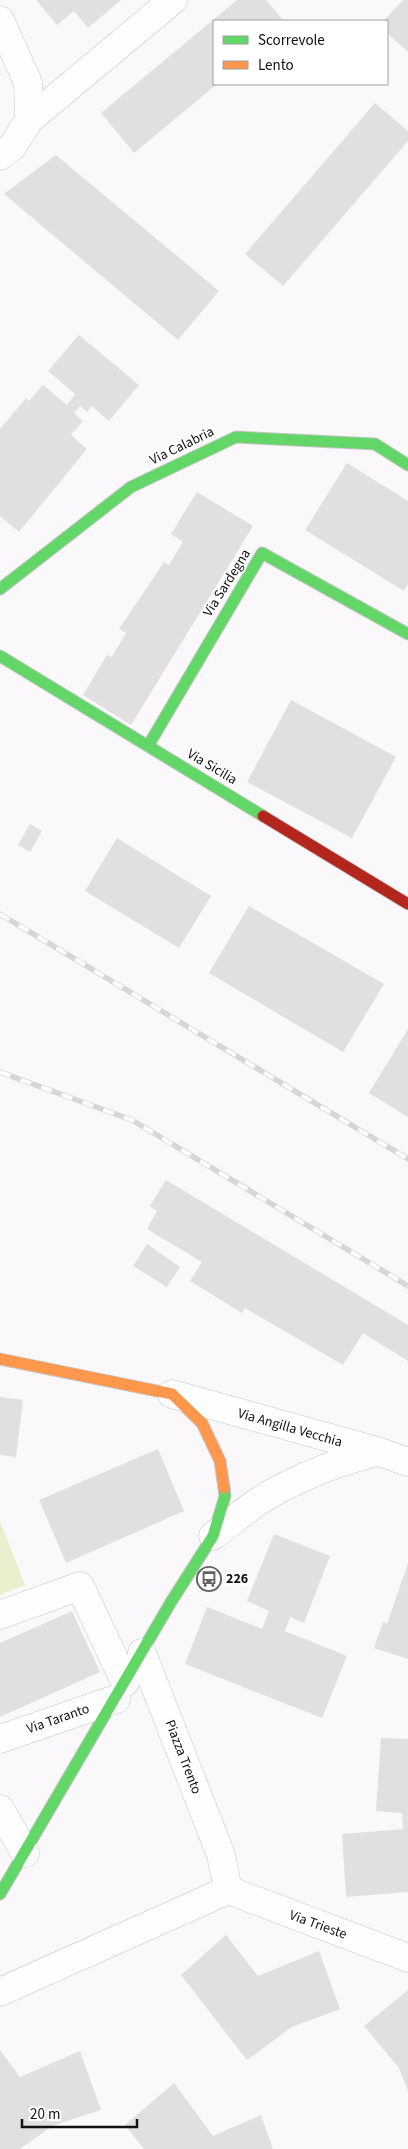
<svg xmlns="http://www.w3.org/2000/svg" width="408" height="2149" font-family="'Source Sans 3',sans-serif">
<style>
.pitch{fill:#e8f0cd}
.building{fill:#e1dfdf}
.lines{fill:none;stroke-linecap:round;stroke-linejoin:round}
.street-casing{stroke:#c8c6c8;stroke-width:29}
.fast-casing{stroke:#c8c6c8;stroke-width:13}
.slow-casing{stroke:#c8c6c8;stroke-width:13}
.jam-casing{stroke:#c8c6c8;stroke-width:13}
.street{stroke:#fefefe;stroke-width:28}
.fast{stroke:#63d668;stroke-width:11}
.slow{stroke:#ff974d;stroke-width:11}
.jam{stroke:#b3261e;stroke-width:11}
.rail-casing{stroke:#d6d6d6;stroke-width:5.5}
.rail{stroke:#fff;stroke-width:4;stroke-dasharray:11;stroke-linecap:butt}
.labels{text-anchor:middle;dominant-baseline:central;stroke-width:4;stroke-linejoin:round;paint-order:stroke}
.street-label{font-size:14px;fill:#121012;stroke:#fff}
.poi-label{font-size:14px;font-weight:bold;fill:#121012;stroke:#fff;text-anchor:start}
</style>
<rect width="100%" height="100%" fill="#fbf8fb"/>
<path class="pitch" d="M0 1521 25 1585 0 1595Z"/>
<path class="building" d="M36 0H121L88 28 74 11 57 25Z
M237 0H266L284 21H214V84H217L134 153 101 113Z
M403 0H408V52L387 33V21H383Z
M375 103 408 131V141L283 286 245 254Z
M56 155 219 291 178 340 4 194Z
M79 335 139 385 109 421 92 406 87 412 80 406 74 413 83 421 71 435 87 449 19 532 0 516V429L26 398 29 401 43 385 67 405 75 394 48 371Z
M347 463 408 501V584L404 591 305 530Z
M197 492 253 526 131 725 83 695 107 655 112 657 126 633 119 629 164 562 169 565 183 542 171 534Z
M291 700 396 757 352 838 247 782Z
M30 824 42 831 30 852 18 845Z
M117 838 211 896 179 948 85 891Z
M249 906 384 984 343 1052 209 973Z
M408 1029V1117L369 1093Z
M166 1180 408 1325V1361L363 1333 343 1365 245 1308 242 1313 190 1281 202 1262 147 1229 157 1211 150 1206Z
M147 1244 180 1267 167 1287 133 1266Z
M0 1397 23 1400 16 1457 0 1455Z
M158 1449 184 1511 66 1563 39 1500Z
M274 1534 330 1556 304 1623 290 1617 285 1631 347 1656 322 1718 185 1664 207 1607 262 1629 269 1611 247 1601Z
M408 1563V1659L374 1648 383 1622 387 1624Z
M72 1611 100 1672 0 1717V1643Z
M381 1738 408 1739V1892L346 1897 342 1834 403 1829 402 1813 376 1811Z
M226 1935 258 1976 319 1951 340 2009 292 2027 247 2060 181 1975Z
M408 1990V2091L399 2068 364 2026Z
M0 2050 20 2077 80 2051 101 2110 52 2126 20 2149H0Z
M174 2083 213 2136 261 2115 273 2149H144L125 2125Z"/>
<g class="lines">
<defs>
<path id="street" d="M0 20 28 83 29 120 12 147 0 156
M29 120 173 0
M172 1394 377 1451 408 1462
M213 1536C228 1525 243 1512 259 1501 295 1478 335 1463 376 1452
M0 1615 80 1586 125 1682
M142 1653 221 1855 228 1890
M0 1739 116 1699
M0 1809 25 1853
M228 1890 408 1958
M0 1992 228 1890"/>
<path id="fast" d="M0 589 131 487 236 437 375 444 408 465
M0 656 263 816
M148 746 262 553 408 634
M0 1894 171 1602 213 1536 225 1496 224 1488"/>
<path id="slow" d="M0 1359 172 1394 202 1423 220 1461 224 1488"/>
<path id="jam" d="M263 816 408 904"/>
</defs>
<use href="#street" class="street-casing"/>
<use href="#fast" class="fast-casing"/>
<use href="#slow" class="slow-casing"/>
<use href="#jam" class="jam-casing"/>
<use href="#street" class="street"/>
<use href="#fast" class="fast"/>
<use href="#slow" class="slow"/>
<use href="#jam" class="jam"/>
<defs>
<path id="rail" d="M0 914 408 1159
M0 1072 132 1120 408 1286"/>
</defs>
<use href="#rail" class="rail-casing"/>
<use href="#rail" class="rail"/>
</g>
<defs>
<symbol id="bus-ring" viewBox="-11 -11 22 22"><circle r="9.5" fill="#fff" stroke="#646164" stroke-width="1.5"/><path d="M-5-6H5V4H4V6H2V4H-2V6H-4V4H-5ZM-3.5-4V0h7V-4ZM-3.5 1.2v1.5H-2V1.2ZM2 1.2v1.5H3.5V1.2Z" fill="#646164"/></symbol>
</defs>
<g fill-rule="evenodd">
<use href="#bus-ring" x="195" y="1565" width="28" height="28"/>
</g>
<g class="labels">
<g class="street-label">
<text transform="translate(182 446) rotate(-26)">Via Calabria</text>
<text transform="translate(227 583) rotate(-58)">Via Sardegna</text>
<text transform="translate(212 767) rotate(31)">Via Sicilia</text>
<text transform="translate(290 1428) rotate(16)">Via Angilla Vecchia</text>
<text transform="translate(58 1719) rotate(-19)">Via Taranto</text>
<text transform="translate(183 1757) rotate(69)">Piazza Trento</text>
<text transform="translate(318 1925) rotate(20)">Via Trieste</text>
</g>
<g class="poi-label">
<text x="226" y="1579">226</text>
</g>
</g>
<rect x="213" y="20" width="175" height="65" fill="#ffffff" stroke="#a09fa0"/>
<rect x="223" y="36" width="25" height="8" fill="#63d668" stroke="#a09fa0"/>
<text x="258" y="45" font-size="15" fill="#121012">Scorrevole</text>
<rect x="223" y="61" width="25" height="8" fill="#ff974d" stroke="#a09fa0"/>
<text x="258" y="70" font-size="15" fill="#121012">Lento</text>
<path d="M22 2119v8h115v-8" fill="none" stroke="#121012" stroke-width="2.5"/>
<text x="30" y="2119" font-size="15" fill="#121012" stroke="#ffffff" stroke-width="4" paint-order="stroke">20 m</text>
</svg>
